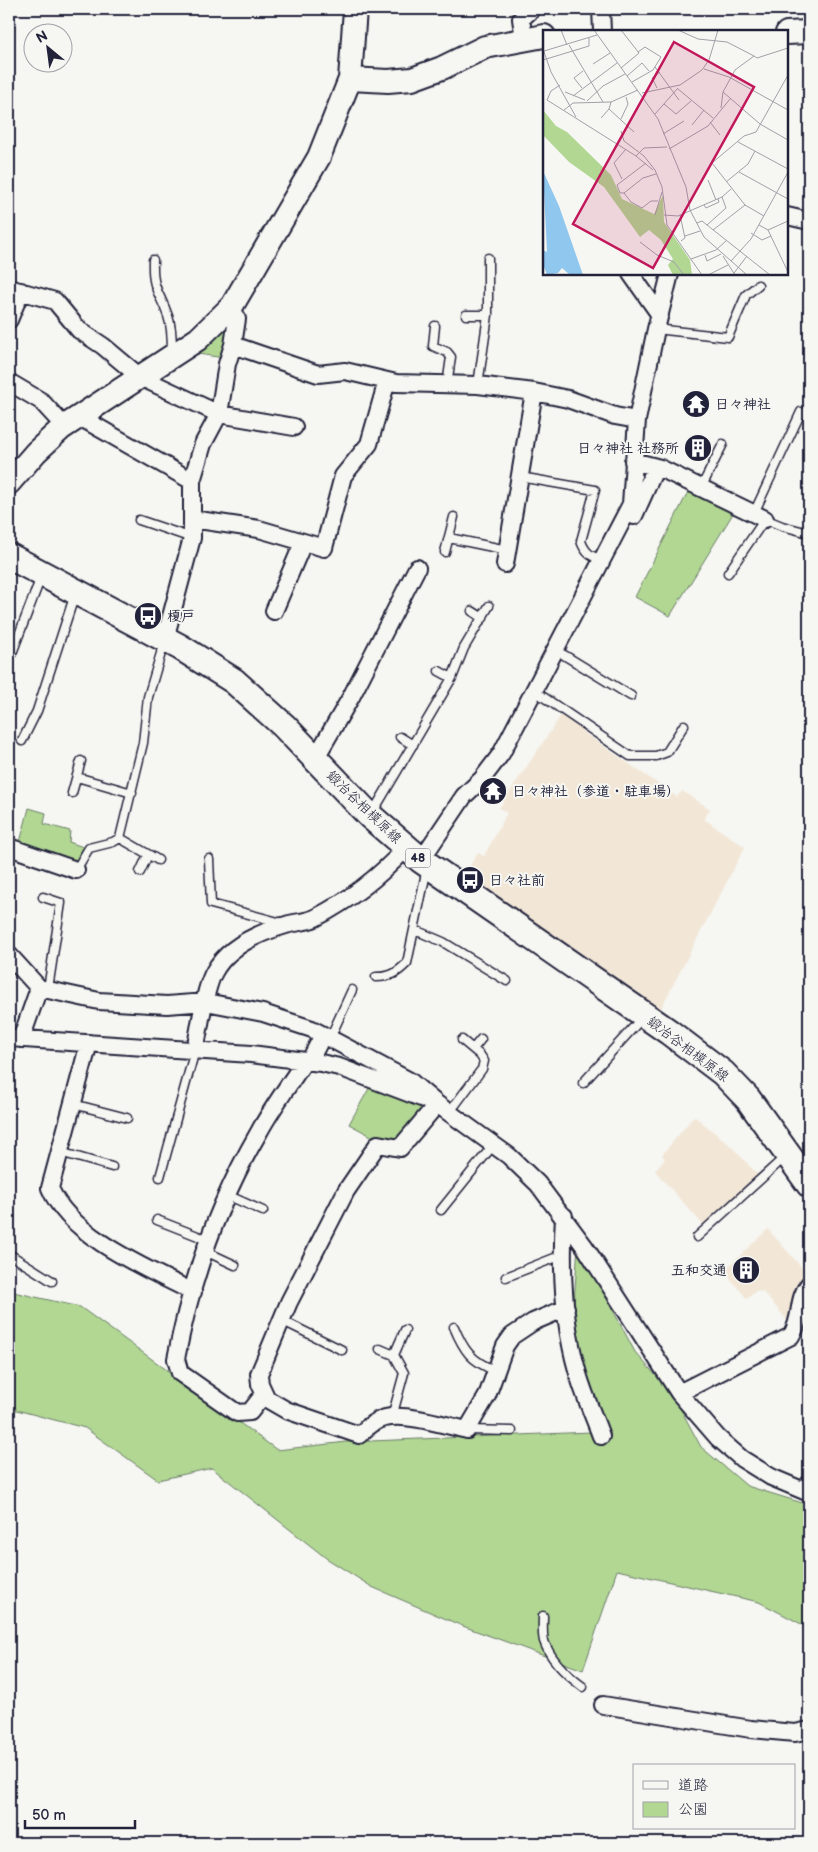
<svg xmlns="http://www.w3.org/2000/svg" width="818" height="1852" font-family="'Balsamiq Sans','Klee One',sans-serif">
<style>
.built{fill:#f2e7d7}
.green{fill:#b1d793;stroke:#6a7c67}
.lines{fill:none;stroke-linecap:round;stroke-linejoin:round}
.lane-casing{stroke:#22223b;stroke-width:11}
.street-casing{stroke:#22223b;stroke-width:20}
.secondary-casing{stroke:#22223b;stroke-width:26}
.primary-casing{stroke:#22223b;stroke-width:29}
.lane{stroke:#f6f6f2;stroke-width:8}
.street{stroke:#f6f6f2;stroke-width:16}
.secondary{stroke:#f6f6f2;stroke-width:22}
.primary{stroke:#f6f6f2;stroke-width:25}
.labels{text-anchor:middle;dominant-baseline:central;stroke-width:4;stroke-linejoin:round;paint-order:stroke}
.shield{fill:#f6f6f2;stroke:#626272;stroke-width:1}
.shield-label{font-size:12px;font-weight:bold;fill:#22223b}
.poi-label{font-size:14px;font-weight:bold;fill:#22223b;stroke:#f6f6f2;text-anchor:start}
.street-label{font-size:14px;fill:#22223b;stroke:#f6f6f2}
.inset-road{fill:none;stroke:#a1a1a9;stroke-width:1}
.view{fill:#c2185b;fill-opacity:0.15;stroke:#c2185b;stroke-width:2.5}
.inset-edge{fill:none;stroke:#22223b;stroke-width:2.5}
</style>
<rect width="100%" height="100%" fill="#f6f6f2"/>
<filter id="ink" filterUnits="userSpaceOnUse"><feTurbulence type="fractalNoise" baseFrequency=".02" numOctaves="2"/><feDisplacementMap in="SourceGraphic" scale="10" xChannelSelector="R" yChannelSelector="G"/><feConvolveMatrix kernelMatrix="1 2 1 2 8 2 1 2 1" color-interpolation-filters="sRGB"/></filter>
<g filter="url(#ink)">
<path class="built" d="M562 714 580 726 583 732 677 797 682 791 710 809 704 819 745 847 659 1012 473 884 475 879 465 873 478 853 484 856 507 813 499 808Z
M694 1116 730 1145 758 1175 704 1226 655 1171 665 1159 662 1155Z
M768 1229 808 1275 794 1296 793 1314 787 1320 763 1292 756 1291 747 1299 724 1271Z"/>
<path class="green" d="M232 321 224 358 192 353Z
M691 486 737 507 670 616 635 597Z
M29 808 46 813 44 824 70 831 69 842 83 847 74 865 19 846Z
M371 1085 420 1106 424 1113 400 1141 375 1138 349 1124Z
M578 1244 635 1352 673 1395 701 1447 747 1486 809 1505V1628L759 1602 617 1570 583 1670 460 1625 372 1587 326 1558 212 1468 158 1480 85 1428 9 1408V1291L80 1307 277 1450 346 1442 592 1432 571 1351Z"/>
<g class="lines">
<defs>
<path id="lane" d="M153 260C152 291 159 290 168 316 172 327 172 340 172 351
M466 315H488
M435 326 433 346 447 352 451 357 447 385
M656 329 728 337 746 295 758 285
M478 385 488 315V258
M520 477 595 490 581 541C585 553 591 556 603 561
M701 488 723 444
M754 513 801 412 809 416
M139 520 192 538
M449 538 507 550
M445 552 454 517
M728 573 765 519 782 526 809 533
M472 611 483 618
M564 655 631 696
M9 661 41 577
M439 671 452 678
M542 696 630 756H656L667 752 684 725
M400 737 413 745
M22 741 37 711 75 594
M77 777 132 793
M72 793 81 761
M373 812 452 678 464 648 489 606
M120 838 158 860
M209 859 211 904 282 923
M76 870 89 848 113 842 120 838 143 743 148 697 164 643
M140 872 148 855
M43 897 61 903 48 989
M415 930 443 942 507 981
M376 977C391 977 397 973 407 963L427 868
M330 1038 352 990
M473 1049 481 1039
M583 1083 642 1018
M73 1104 127 1118
M449 1113 482 1069 484 1061 480 1055 462 1040
M60 1152 112 1167
M160 1177 195 1050
M227 1195 263 1211
M441 1210 494 1144
M157 1220 208 1240
M697 1237 786 1156
M205 1251 235 1265
M9 1254 52 1281
M506 1277 562 1255
M281 1320 342 1350
M454 1327C464 1351 471 1361 496 1371
M380 1349 394 1355
M392 1417 404 1373 394 1355 405 1330
M467 1430 512 1431
M798 1490 809 1477
M543 1616C543 1624 542 1633 544 1641 550 1659 568 1676 583 1687"/>
<path id="street" d="M601 9 602 31
M524 38 521 19 532 9
M787 216 809 221
M631 274 660 315
M9 288 55 301 79 330 103 346 140 377 219 414 294 427
M9 320 21 291
M233 345 318 374 345 371 396 383 478 385 534 392 568 399 615 416 637 420
M9 382 41 401 64 426
M78 416 192 481
M633 461 660 468 765 519
M634 516 656 467
M192 519 259 529 324 548 343 476 369 444 387 381
M505 564 534 392
M274 611 303 543
M165 639 192 538V481L203 444 219 414 227 364 233 345 237 319 232 306
M315 759 351 697 417 568
M9 847 76 870
M421 860 464 796 482 779 501 754 631 504 637 420 656 329 670 274
M9 955 39 988 99 1001 167 1005 206 1002 263 1013 312 1029 410 1081 437 1104 509 1156 538 1184 585 1247 679 1393 718 1438 742 1459 771 1477 809 1493
M9 1038 251 1054 321 1063 339 1067 429 1101
M21 1039 39 988
M89 1043 50 1188C70 1237 148 1269 193 1292
M195 1050C200 1028 204 990 214 972 228 946 258 933 286 925 295 922 307 922 315 918 348 901 381 875 406 848
M309 1062 323 1035
M437 1104 400 1148 378 1144 346 1191 289 1302 259 1374 260 1384 267 1399 286 1410 359 1435C366 1428 375 1420 385 1418 408 1413 444 1425 467 1430L487 1396 505 1346 512 1336 533 1322 566 1308
M564 1216C561 1267 563 1321 577 1370 583 1393 593 1414 601 1436
M679 1393 791 1336C803 1318 796 1300 809 1284
M264 1394 250 1412 237 1413 180 1373 176 1359C191 1280 219 1201 259 1132 272 1108 289 1085 304 1062
M603 1705 751 1729 795 1733 809 1730"/>
<path id="secondary" d="M787 33 809 32
M350 79 388 81 412 79 442 68 485 47 544 36
M9 483 36 452 62 428 198 339 232 306 319 157 350 79 355 9"/>
<path id="primary" d="M9 556 180 647 234 681 284 726 370 816 421 860 669 1032 723 1073 748 1099 809 1184"/>
</defs>
<use href="#lane" class="lane-casing"/>
<use href="#street" class="street-casing"/>
<use href="#secondary" class="secondary-casing"/>
<use href="#primary" class="primary-casing"/>
<use href="#lane" class="lane"/>
<use href="#street" class="street"/>
<use href="#secondary" class="secondary"/>
<use href="#primary" class="primary"/>
</g>
</g>
<defs>
<symbol id="temple-disc" viewBox="-11 -11 22 22"><circle r="9.5" fill="#22223b" stroke="#f6f6f2"/><path d="M0-6L5-2H3V0L6.5 2.5H4V6H1.5V3h-3V6H-4V2.5H-6.5L-3 0V-2H-5Z" fill="#fff"/></symbol>
<symbol id="building-disc" viewBox="-11 -11 22 22"><circle r="9.5" fill="#22223b" stroke="#f6f6f2"/><path d="M-4-6H4V6H1V3H-1V6H-4ZM-2.5-4.3h1.7v1.8h-1.7ZM.8-4.3h1.7v1.8H.8ZM-2.5-1h1.7V.8h-1.7ZM.8-1h1.7V.8H.8Z" fill="#fff"/></symbol>
<symbol id="bus-disc" viewBox="-11 -11 22 22"><circle r="9.5" fill="#22223b" stroke="#f6f6f2"/><path d="M-5-6H5V4H4V6H2V4H-2V6H-4V4H-5ZM-3.5-4V0h7V-4ZM-3.5 1.2v1.5H-2V1.2ZM2 1.2v1.5H3.5V1.2Z" fill="#fff"/></symbol>
</defs>
<g fill-rule="evenodd">
<use href="#temple-disc" x="680" y="388" width="32" height="32"/>
<use href="#building-disc" x="682" y="432" width="32" height="32"/>
<use href="#bus-disc" x="132" y="600" width="32" height="32"/>
<use href="#temple-disc" x="477" y="775" width="32" height="32"/>
<use href="#bus-disc" x="454" y="864" width="32" height="32"/>
<use href="#building-disc" x="730" y="1254" width="32" height="32"/>
</g>
<g class="labels">
<rect class="shield" x="405.5" y="848.5" width="25" height="19" rx="4"/>
<g class="shield-label">
<text x="418" y="858">48</text>
</g>
<g class="poi-label">
<text x="715" y="404">日々神社</text>
<text x="679" y="448" text-anchor="end">日々神社 社務所</text>
<text x="167" y="616">榎戸</text>
<text x="512" y="791">日々神社（参道・駐車場）</text>
<text x="489" y="880">日々社前</text>
<text x="727" y="1270" text-anchor="end">五和交通</text>
</g>
<g class="street-label">
<text transform="translate(364 807) rotate(44)">鍛冶谷相模原線</text>
<text transform="translate(688 1049) rotate(37)">鍛冶谷相模原線</text>
</g>
</g>
<g transform="translate(543 30)">
<rect width="245" height="245" fill="#f6f6f2"/>
<path d="M0 80 13 96 24 102 68 145 79 169 111 184 120 165 121 192 147 230 149 245H130L125 235 130 229 118 210 106 200 97 207 61 157 26 132 0 105Z" fill="#b1d793"/>
<path d="M0 141 16 176 40 245H27L19 238 15 243 4 245 0 234V220L4 222Z" fill="#8fc7ee"/>
<path class="inset-road" d="M18 0 24 15M51 0 115 89 143 157 147 180 161 207 204 245M78 0 96 23 78 38M135 0 155 9 184 12 211 26 192 40 180 62 217 94 245 110M26 15 60 72M0 19 8 42 33 87M1 21 54 5M211 26 214 28 245 18M0 30 46 16V8M50 34 67 23M112 37 136 70M161 39 186 47 245 80M84 46 99 33 106 41M89 52 110 40 118 27 102 17 95 22M17 55 8 61 4 70 93 126 110 140M39 58 31 48 40 41M114 58 109 48 117 42M135 59 170 88M22 62 42 70M99 63 137 55 159 40 166 30 175 0M30 66 74 33M44 71 60 56 82 44M121 74 133 84 148 71M178 78 180 62M66 79 91 102M21 80 30 73 68 72 95 60M112 84 135 58M58 88 66 79 68 72M78 89 85 74 83 67M167 92 177 105M149 95 161 80M78 101 81 111 101 126 112 140 119 157 124 195 159 245M120 104 141 91M195 112 245 139M126 119 165 96 187 69M93 126 101 118 124 117M196 142 245 169M113 144 100 148 81 163 88 172 99 178 108 171H115M79 149 71 133 83 119M165 150 173 170M183 152 205 134 212 121M81 163H77L74 155 103 133M161 175 163 178 176 172 175 169M112 185 119 162M121 185 135 186 179 167 188 159M137 185 142 208 138 211M221 186 202 175 169 133 201 106 213 102 245 45M154 193 159 191 227 245M164 195 183 178 179 167M216 195 225 200 245 242M170 200 202 175M225 200 245 191M208 203 219 210 228 206M142 206 157 201M97 212 114 225 131 232 141 245M162 225 164 231 178 224M180 226 192 245M148 229 173 220 184 210M188 231 208 209 245 142M191 243 204 226M165 245 185 235"/>
<path class="view" d="M131 12 211 57 110 238 30 194Z"/>
<rect width="245" height="245" class="inset-edge"/>
</g>
<rect width="818" height="1852" fill="none" stroke="#f6f6f2" stroke-width="30"/>
<rect x="15" y="15" width="788" height="1822" fill="none" stroke="#22223b" stroke-width="2" filter="url(#ink)"/>
<rect x="633" y="1764" width="162" height="65" fill="#f6f6f2" stroke="#a1a1a9"/>
<rect x="643" y="1781" width="25" height="8" fill="#f6f6f2" stroke="#a1a1a9"/>
<text x="678" y="1790" font-size="15" fill="#22223b">道路</text>
<rect x="643" y="1802" width="25" height="15" fill="#b1d793" stroke="#a1a1a9"/>
<text x="678" y="1814" font-size="15" fill="#22223b">公園</text>
<g transform="translate(48 48) rotate(331)"><circle r="24" fill="#f6f6f2" stroke="#a1a1a9"/>
<path d="M0-4L9 19L0 12L-9 19Z" fill="#22223b"/>
<text y="-8" font-size="14" font-weight="bold" text-anchor="middle" fill="#22223b">N</text>
</g>
<path d="M25 1820v8h110v-8" fill="none" stroke="#22223b" stroke-width="2.5"/>
<text x="32" y="1820" font-size="15" fill="#22223b" stroke="#f6f6f2" stroke-width="4" paint-order="stroke">50 m</text>
</svg>
